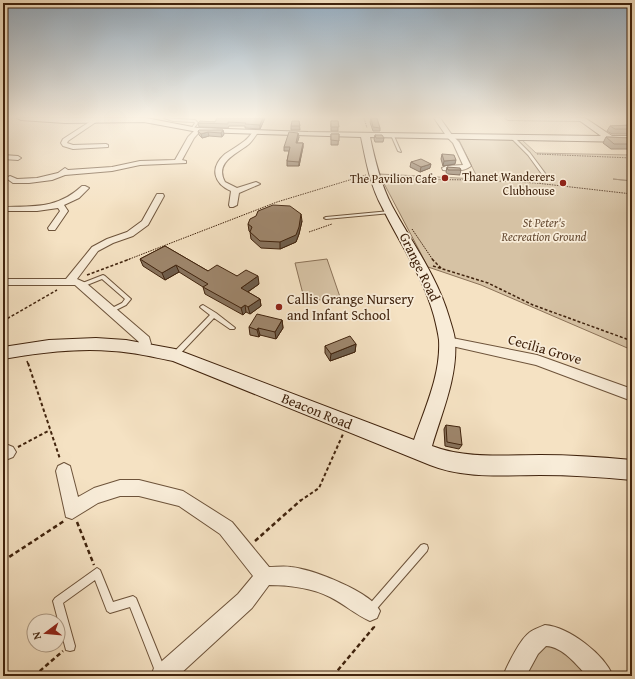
<svg xmlns="http://www.w3.org/2000/svg" width="635" height="679" font-family="'Gentium Book Plus',serif">
<style>
.green{fill:#d6c2a4;stroke:#8b7258}
.lines{fill:none;stroke-linecap:round;stroke-linejoin:round}
.lane-casing{stroke:#6d533a;stroke-width:2}
.street-casing{stroke:#6d533a;stroke-width:2}
.secondary-casing{stroke:#40230d;stroke-width:2}
.path-far3{stroke:#40230d;stroke-width:1;stroke-dasharray:1.5 1;stroke-linecap:butt}
.path-far2{stroke:#40230d;stroke-width:1.5;stroke-dasharray:3 2;stroke-linecap:butt}
.path-far1{stroke:#40230d;stroke-width:2;stroke-dasharray:3.5 2.5;stroke-linecap:butt}
.path{stroke:#40230d;stroke-width:2.5;stroke-dasharray:4.5 3;stroke-linecap:butt}
.lane{fill:#f8ecd8;fill-rule:evenodd}
.street{fill:#f8ecd8;fill-rule:evenodd}
.secondary{fill:#f8ecd8;fill-rule:evenodd}
.wall{fill:#88735d;stroke:#40230d}
.shaded-wall{fill:#6f5e4c;stroke:#40230d}
.building{fill:#9e866c;stroke:#40230d}
.poi-dot{fill:#8f2418;stroke:#f8ecd8;stroke-width:1.5}
.labels{text-anchor:middle;dominant-baseline:central;stroke-width:3.5;stroke-linejoin:round;paint-order:stroke}
.far-poi-label{font-size:12px;fill:#40230d;stroke:#f8ecd8;text-anchor:end}
.far-park-label{font-size:12px;font-style:italic;fill:#664b33;stroke:#f8ecd8}
.street-label{font-size:14px;fill:#40230d;stroke:#f8ecd8}
.poi-label{font-size:14px;fill:#40230d;stroke:#f8ecd8;text-anchor:start}
</style>
<rect width="100%" height="100%" fill="#f5e2c3"/>
<filter id="stains"><feTurbulence type="fractalNoise" baseFrequency=".005" numOctaves="4"/><feColorMatrix values="0 0 0 0 .2 0 0 0 0 .09 0 0 0 0 .02 0 0 0 .5 -.17"/></filter>
<radialGradient id="worn" r=".72"><stop offset=".6" stop-color="#630" stop-opacity="0"/><stop offset="1" stop-color="#630" stop-opacity=".3"/></radialGradient>
<path class="green" d="M458 138 521 139 536 153 632 155V181L613 179 632 181V350L481 285 428 267 379 174 478 179Z
M327 259 340 297 305 302 295 263Z
M545 646C560 644 582 667 594 676H522L538 650Z"/>
<g class="lines">
<defs>
<path id="lane" d="M164 118 195 120 198 123 192 130 191 129 195 123 194 122 173 121Z
M391 135 394 136 401 152 398 151Z
M512 137H514L530 153 547 176 546 177H544L528 155 512 139Z
M390 211 392 212 391 213 326 219 324 218 326 217Z
M103 275 105 276 131 299 126 305 110 313 108 312 107 311 108 310 122 303 125 299 102 279 82 287 79 285 80 284Z
M203 305 216 313 234 327 235 328 234 329H230L214 318 177 357H173L172 355 173 353 210 315 201 308 200 307 201 306Z
M424 544 427 545 428 548 427 551 373 613 370 615 367 613 365 610 367 607 421 545Z
M97 568 100 570 113 602 133 596 136 598 166 672 165 676H157L130 607 110 613 107 611 95 580 63 603 75 646 74 650 70 651 66 650 53 601 55 598Z"/>
<path id="street" d="M434 118H440L452 135 459 142 471 166C464 172 452 171 443 170L442 168 446 166 463 165 453 143 447 137Z
M505 118H584L585 119 582 121 508 120Z
M94 119 97 121 96 122 68 141 67 143 73 145 106 144 108 145V147L73 149 63 146 61 143 63 139Z
M196 129 201 130 194 138 182 160 186 161V163L140 165 112 171 65 175 52 180 29 183H13L6 178 10 176 17 179 37 178 58 173 65 168 68 170 112 167 140 161 175 160 188 137Z
M254 130 259 131C256 135 253 140 249 144 237 154 214 162 225 182L237 188 256 182 260 184 239 193 237 205 233 207H230L229 205 231 191C214 184 209 168 225 154 231 150 238 146 243 142 248 139 251 134 254 130Z
M3 155 18 156 21 158 18 160 3 159Z
M82 186H85L89 188 79 198 64 205 68 211 55 230H49L48 228 60 211 58 208 37 211H3V207C35 206 57 209 82 186Z
M157 194H163L164 196 148 225 133 236 113 243 98 251 77 279 86 283 149 337 151 344 147 351 143 353 139 351 137 348 139 342 75 285H3V279H66L92 247 107 239 127 232 142 221Z
M447 337 537 355 632 389V401L536 365 443 344 441 341 443 338Z
M8 445 13 447 16 452 13 457 3 461V447Z
M64 463 70 466 78 497 94 488 120 480H139L183 491 232 522 269 567C276 567 284 566 291 567 312 569 372 592 380 611L377 618 370 621C356 615 344 604 330 597 312 588 289 585 269 585L252 608 178 676H151L154 668 238 594 253 576 220 534 179 506 139 496H120L98 503 72 519 66 517 56 471 58 466Z
M545 625C569 627 604 654 613 676H587C576 664 563 647 546 646L538 654 526 676H503C508 664 520 639 530 632 534 629 540 627 545 625Z"/>
<path id="secondary" d="M17 118H146L198 128 308 132 601 136 576 118H585L612 136H632V142L370 137C375 161 381 185 392 206 412 243 437 276 449 317 451 324 454 332 455 340 458 376 442 412 432 446 466 459 504 455 540 455 570 455 601 457 632 460V480C601 477 570 475 540 475 503 475 465 479 430 465L173 361C153 357 133 352 112 351 76 348 39 353 3 359V347L49 340 96 338 126 340 175 349 414 440C425 408 441 374 439 340 438 332 436 324 434 316 423 276 400 244 382 207 370 185 366 161 361 137L198 132 144 122 65 123 21 120Z"/>
</defs>
<use href="#lane" class="lane-casing"/>
<use href="#street" class="street-casing"/>
<use href="#secondary" class="secondary-casing"/>
<path class="path-far3" d="M364 118 367 128
M537 154 632 158
M387 179 477 180 536 183 632 194
M412 229 433 260
M309 232 332 224
M127 260 277 202 366 175"/>
<path class="path-far2" d="M432 259 441 268
M433 266 488 283 533 305 632 341
M87 275 130 259
M3 321 57 290
M27 361 28 364"/>
<path class="path-far1" d="M28 363 60 459
M18 447 50 430
M300 501 319 488 343 434"/>
<path class="path" d="M77 522 94 565
M255 541 301 500
M3 561 64 521
M34 676 63 651
M333 676 374 627 373 625"/>
<use href="#lane" class="lane"/>
<use href="#street" class="street"/>
<use href="#secondary" class="secondary"/>
</g>
<path class="wall" d="M265 118 260 129 245 128V126H229L228 128 199 127 198 123Z
M371 118 380 128V131H373L370 122Z
M299 121 300 130H291V126Z
M331 121H338V131H331Z
M632 125V134H612L607 131 610 126Z
M223 130 224 134 222 137 209 136 202 138 199 135 198 131Z
M331 134H339L338 145H331Z
M375 135 384 138 383 142H375L374 139Z
M299 137 297 143H303V147L299 166H287V161L289 151H284V147Z
M606 137 632 138V149H611L603 143Z
M442 154 455 164 443 166 441 159Z
M411 162 430 168 420 172 410 167Z
M447 167 461 170 460 175 447 174 446 172Z
M302 221 299 234 296 242 280 249 261 248 251 239 250 232 249 231 248 224Z
M165 246 208 271 237 276 259 284 248 292 260 299 261 306 250 314 246 312 243 315 205 294 203 287 179 272 165 280 143 266 140 259Z
M282 320 283 328 276 339 260 335 259 337 250 335 249 327Z
M356 344 355 352 330 361 325 353V346Z
M446 425 462 445 459 449 445 446 444 429Z"/>
<path class="shaded-wall" d="M263 118H265L260 129V125Z
M223 130 224 134 222 137 221 133Z
M208 132 209 136 202 138 201 134Z
M298 133 299 137 296 147V143Z
M303 143V147L299 166V162Z
M456 160 455 164 443 166 444 161Z
M431 164 430 168 420 172 421 167Z
M301 214 302 221 299 234 296 242 280 249V242Z
M176 265 179 272 165 280 162 273Z
M258 276 259 284 243 295 241 288Z
M260 299 261 306 250 314 248 307Z
M245 305 246 312 243 315 241 308Z
M282 320 283 328 276 339 275 332Z
M258 328 260 335 259 337 257 330Z
M356 344 355 352 330 361 331 354Z"/>
<path class="building" d="M217 118H263L260 125 245 124 246 123 228 122V124L198 123 200 121 215 122Z
M371 118H377L380 128 373 127Z
M292 121H299L300 126H291Z
M331 121H338L339 127H331Z
M632 125V129H615L610 126Z
M199 130H223L221 133 208 132 201 134 198 131Z
M289 132 298 133 296 143H303L299 162 287 161 290 147H284Z
M331 134H339V141L331 140Z
M375 135H382L384 138H376Z
M606 137 632 138V144H614Z
M442 154 454 155 456 160 444 161Z
M421 159 431 164 421 167 411 162Z
M447 167 460 168 461 170H448Z
M273 205 290 206 301 214 299 227 296 235 280 242 260 241 250 232 252 227 248 224 250 219 256 216 258 211Z
M165 246 208 271 217 265 237 276 246 270 258 276 241 288 260 299 248 307 245 305 241 308 203 287 208 284 176 265 162 273 140 259Z
M257 314 282 320 275 332 258 328 257 330 249 327Z
M350 336 356 344 331 354 325 346Z
M446 425 460 427 462 445 447 442Z"/>
<linearGradient id="sky" x2="0" y2="1"><stop stop-color="#94acc0"/><stop offset="0.55" stop-color="#faf2e4"/><stop offset="1" stop-color="#faf2e4" stop-opacity="0"/></linearGradient>
<rect width="635" height="213" fill="url(#sky)"/>
<g class="poi-dot">
<circle cx="445" cy="178" r="4"/>
<circle cx="563" cy="183" r="4"/>
<circle cx="279" cy="307" r="4"/>
</g>
<g class="labels">
<g class="far-poi-label">
<text x="555" y="176">Thanet Wanderers<tspan x="555" dy="14">Clubhouse</tspan></text>
<text x="437" y="178">The Pavilion Cafe</text>
</g>
<g class="far-park-label">
<text x="544" y="222">St Peter's<tspan x="544" dy="14">Recreation Ground</tspan></text>
</g>
<g class="street-label">
<text transform="translate(420 267) rotate(64)">Grange Road</text>
<text transform="translate(545 349) rotate(16)">Cecilia Grove</text>
<text transform="translate(317 411) rotate(22)">Beacon Road</text>
</g>
<g class="poi-label">
<text x="287" y="299">Callis Grange Nursery<tspan x="287" dy="16">and Infant School</tspan></text>
</g>
</g>
<rect width="635" height="679" fill="none" stroke="#f5e2c3" stroke-width="16"/>
<rect x="4" y="4" width="627" height="671" fill="none" stroke="#40230d" stroke-width="2"/>
<rect x="8" y="8" width="619" height="663" fill="none" stroke="#40230d"/>
<g transform="translate(46 633) rotate(254)"><circle r="19" fill="#f8ecd8" stroke="#ae9c87"/>
<path d="M0-3L7 15L0 10L-7 15Z" fill="#8f2418"/>
<text y="-6" font-size="11" font-weight="bold" text-anchor="middle" fill="#40230d">N</text>
</g>
<rect width="100%" height="100%" filter="url(#stains)"/>
<rect width="100%" height="100%" fill="url(#worn)"/>
</svg>
